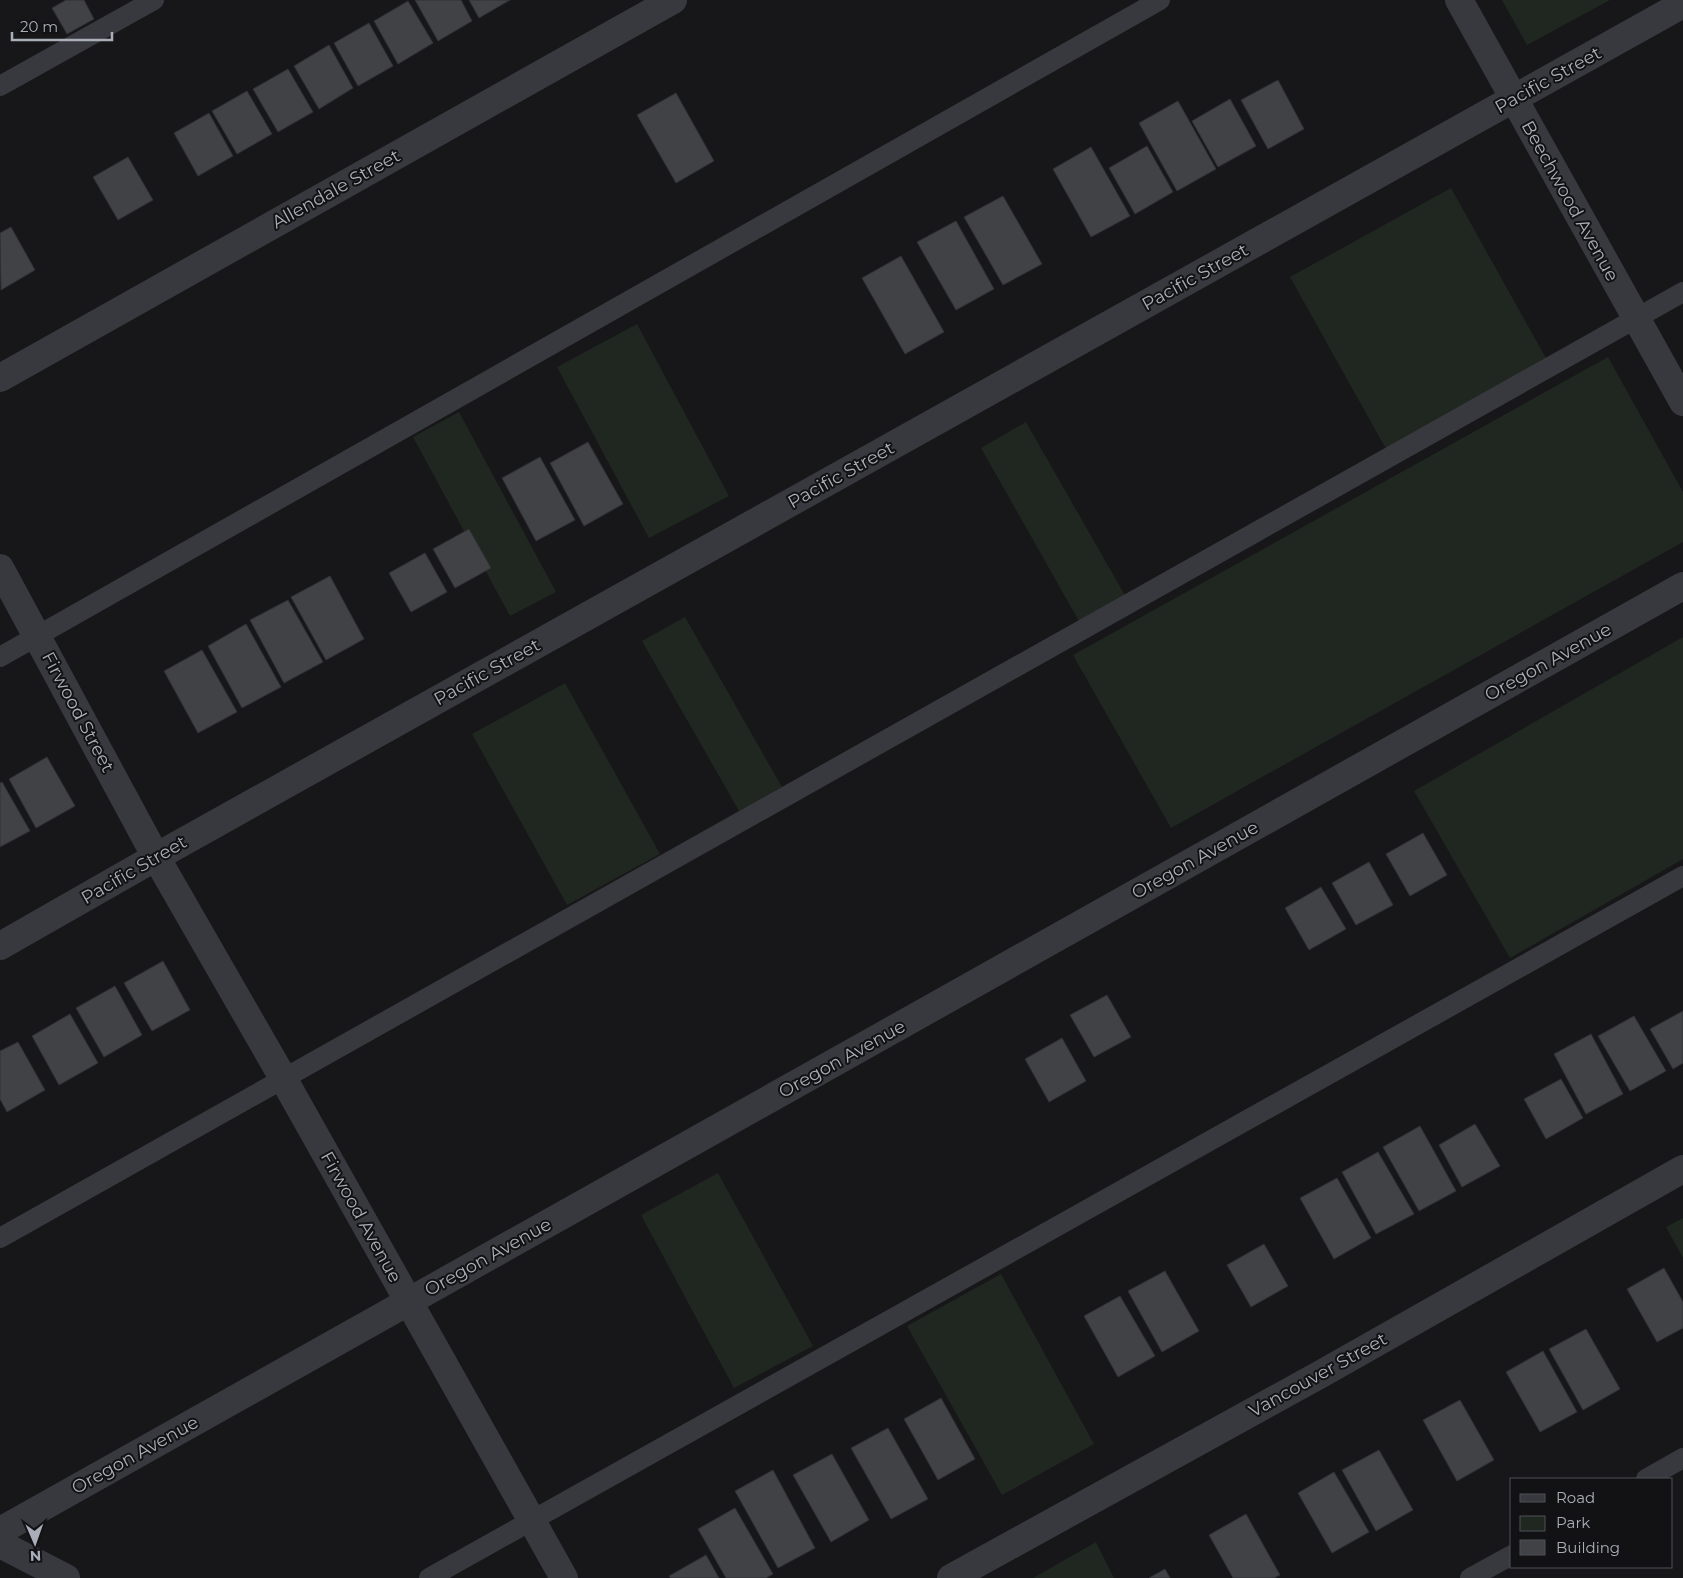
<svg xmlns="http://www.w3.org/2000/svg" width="1683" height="1578" font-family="Montserrat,sans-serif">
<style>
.green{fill:#1f2720}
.building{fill:#414246;stroke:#313135}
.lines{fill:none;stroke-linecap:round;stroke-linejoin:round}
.service{stroke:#38393e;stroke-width:20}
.minor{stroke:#38393e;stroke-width:28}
.tertiary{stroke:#38393e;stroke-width:28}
.labels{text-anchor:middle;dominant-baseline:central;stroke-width:4;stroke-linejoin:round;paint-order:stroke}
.street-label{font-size:18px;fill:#a9aeb9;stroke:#121214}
</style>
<rect width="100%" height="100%" fill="#171719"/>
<path class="green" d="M1502 0H1610L1527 45Z
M1451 188 1547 360 1386 449 1290 277Z
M637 324 729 496 649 538 557 367Z
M1608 357 1683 492V542L1171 828 1073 655Z
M459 412 556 592 510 616 413 437Z
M1026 422 1126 597 1080 623 981 448Z
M685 617 782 787 739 811 642 641Z
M1683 637V859L1510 958 1414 791Z
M565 683 660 854 567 905 472 734Z
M718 1173 813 1346 734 1388 641 1215Z
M1683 1218V1258L1666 1227Z
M1001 1274 1094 1444 1002 1495 907 1326Z
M1096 1542 1114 1578H1033Z"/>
<path class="building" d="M66 0H84L94 19 67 34 52 8Z
M415 0H461L472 21 438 41Z
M469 0H510L479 18Z
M408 1 433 43 398 64 374 21Z
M369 23 393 66 358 86 334 43Z
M329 45 353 88 319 109 294 66Z
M288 69 313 112 278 132 253 89Z
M1278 80 1304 129 1268 149 1241 100Z
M247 91 272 134 237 154 212 111Z
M676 93 714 161 676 183 637 115Z
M1230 99 1256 146 1218 167 1192 121Z
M1178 101 1216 169 1177 191 1139 123Z
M209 113 233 156 198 176 174 133Z
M1147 146 1173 192 1135 214 1109 168Z
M1091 147 1130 216 1091 237 1053 169Z
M128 157 153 200 118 220 93 177Z
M1003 196 1042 264 1003 285 964 217Z
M956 221 994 289 956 310 917 242Z
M11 227 35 270 1 290 0 233Z
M901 256 944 332 905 354 862 278Z
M588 442 623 504 584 526 550 463Z
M540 457 575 520 536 541 502 478Z
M469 529 491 568 455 588 433 549Z
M425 553 447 592 411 612 389 573Z
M330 576 364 639 326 660 291 597Z
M288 600 323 662 284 683 250 620Z
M246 624 281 687 242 708 208 646Z
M202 650 237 712 198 733 164 671Z
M47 757 75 806 36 828 9 779Z
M2 782 30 831 0 847V783Z
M1423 833 1447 875 1410 896 1386 854Z
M1369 862 1393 905 1356 925 1332 883Z
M1321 887 1346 929 1309 950 1285 908Z
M163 961 190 1010 152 1031 124 983Z
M115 986 142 1035 104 1057 76 1008Z
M1107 995 1131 1037 1094 1057 1070 1015Z
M1683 1011V1063L1673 1069 1650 1029Z
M70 1014 98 1063 59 1085 32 1036Z
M1634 1016 1666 1071 1630 1091 1598 1036Z
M1591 1034 1623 1094 1586 1114 1554 1054Z
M1062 1038 1086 1081 1049 1102 1025 1059Z
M18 1042 45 1090 7 1112 0 1099V1051Z
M1561 1079 1583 1118 1546 1139 1524 1099Z
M1475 1124 1500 1166 1462 1187 1439 1145Z
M1420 1126 1456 1191 1419 1211 1383 1147Z
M1378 1152 1414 1214 1376 1234 1342 1172Z
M1337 1178 1371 1238 1334 1259 1300 1198Z
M1264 1244 1288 1286 1251 1307 1227 1265Z
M1664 1268 1683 1302V1328L1657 1342 1627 1289Z
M1165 1271 1199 1331 1162 1352 1128 1291Z
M1120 1296 1155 1356 1118 1377 1084 1316Z
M1586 1329 1620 1389 1583 1410 1549 1349Z
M1543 1351 1577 1412 1540 1432 1506 1372Z
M941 1398 975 1459 938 1480 904 1419Z
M1460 1400 1494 1460 1457 1481 1423 1420Z
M888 1428 928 1499 891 1519 851 1448Z
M1379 1450 1413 1510 1376 1531 1342 1470Z
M832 1454 869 1520 831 1542 793 1475Z
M773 1470 815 1548 778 1568 735 1491Z
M1334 1472 1369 1532 1332 1553 1298 1493Z
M735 1508 773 1574 766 1578H726L698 1529Z
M1246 1514 1280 1575 1274 1578H1233L1209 1535Z
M706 1555 719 1578H671L669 1576Z
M1165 1569 1170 1578H1149Z"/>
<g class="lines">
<path class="service" d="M0 86 154 0
M0 657 1160 0
M0 1238 1683 292
M1646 1479 1683 1458
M429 1578 1683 876
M1470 1578 1512 1555"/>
<path class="minor" d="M1459 0 1683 402
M0 378 673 0
M0 568 156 857 283 1078 564 1578
M0 946 156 857 1683 4
M0 1531 1683 586
M951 1578 1321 1374 1683 1169"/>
<path class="tertiary" d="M0 1544 66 1578"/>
</g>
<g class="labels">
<g class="street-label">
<text transform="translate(1548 80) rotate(-29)">Pacific Street</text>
<text transform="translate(336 189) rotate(-29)">Allendale Street</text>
<text transform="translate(1570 201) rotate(61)">Beechwood Avenue</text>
<text transform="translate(1195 277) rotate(-29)">Pacific Street</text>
<text transform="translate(841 475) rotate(-29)">Pacific Street</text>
<text transform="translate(1548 662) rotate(-29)">Oregon Avenue</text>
<text transform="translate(487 672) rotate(-29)">Pacific Street</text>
<text transform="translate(78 712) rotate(62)">Firwood Street</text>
<text transform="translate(1195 860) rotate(-29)">Oregon Avenue</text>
<text transform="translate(134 870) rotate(-30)">Pacific Street</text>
<text transform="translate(842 1059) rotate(-29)">Oregon Avenue</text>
<text transform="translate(361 1217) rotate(61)">Firwood Avenue</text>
<text transform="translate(488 1257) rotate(-29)">Oregon Avenue</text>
<text transform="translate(1318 1375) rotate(-29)">Vancouver Street</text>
<text transform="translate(135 1455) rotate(-29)">Oregon Avenue</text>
</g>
</g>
<rect x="1510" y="1478" width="162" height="90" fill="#121214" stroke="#4e5056"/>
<rect x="1520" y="1494" width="25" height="8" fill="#38393e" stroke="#4e5056"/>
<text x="1556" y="1503" font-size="15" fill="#a9aeb9">Road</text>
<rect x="1520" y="1516" width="25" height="15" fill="#1f2720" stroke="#4e5056"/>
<text x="1556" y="1528" font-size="15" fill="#a9aeb9">Park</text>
<rect x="1520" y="1540" width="25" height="15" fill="#414246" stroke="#4e5056"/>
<text x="1556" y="1553" font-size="15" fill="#a9aeb9">Building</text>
<g transform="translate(35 1543) rotate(178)" stroke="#121214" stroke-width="4" paint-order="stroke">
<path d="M0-4L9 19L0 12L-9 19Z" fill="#a9aeb9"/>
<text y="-8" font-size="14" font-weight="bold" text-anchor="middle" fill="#a9aeb9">N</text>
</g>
<path d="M12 32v8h100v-8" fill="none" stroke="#a9aeb9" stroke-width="2.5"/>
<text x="20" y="32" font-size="15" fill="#a9aeb9" stroke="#121214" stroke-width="4" paint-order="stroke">20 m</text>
</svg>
